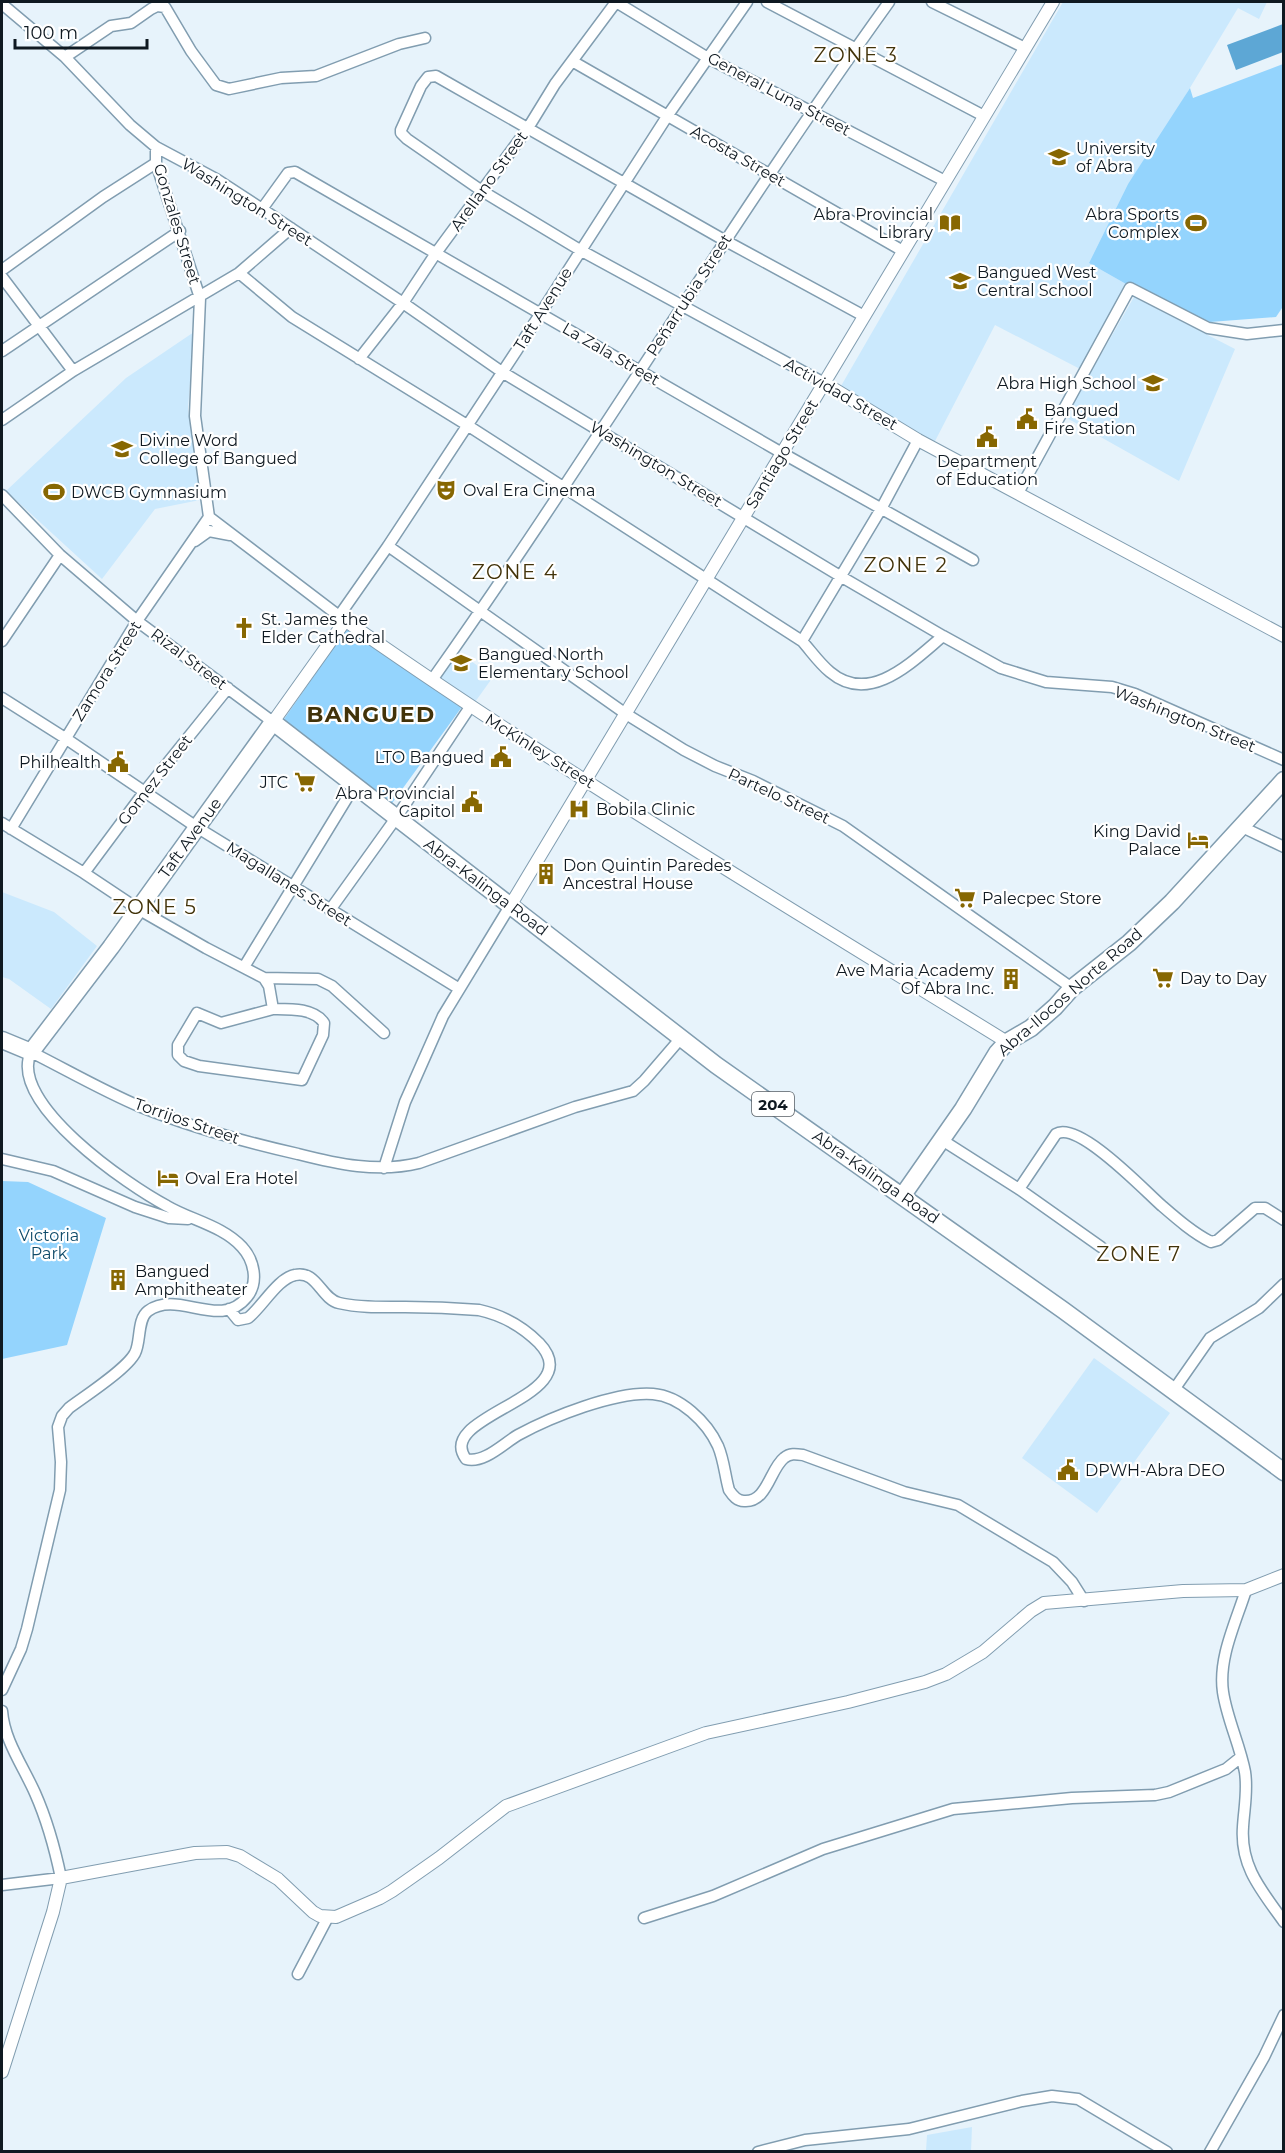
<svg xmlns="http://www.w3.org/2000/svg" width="1285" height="2153" font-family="Montserrat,sans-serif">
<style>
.built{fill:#cbe9fd}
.green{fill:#94d4fd}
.water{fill:#5da7d5}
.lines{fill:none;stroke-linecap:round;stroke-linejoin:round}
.minor-casing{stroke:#819db0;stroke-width:13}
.tertiary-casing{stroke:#819db0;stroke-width:14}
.primary-casing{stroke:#819db0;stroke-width:19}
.minor{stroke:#fff;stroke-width:10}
.tertiary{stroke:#fff;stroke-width:12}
.primary{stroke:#fff;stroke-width:16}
.labels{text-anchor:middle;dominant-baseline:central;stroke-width:4.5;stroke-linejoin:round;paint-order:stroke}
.shield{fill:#fff;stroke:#575e64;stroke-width:1.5}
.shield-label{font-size:15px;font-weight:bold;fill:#0f1921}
.street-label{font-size:16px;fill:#0f1921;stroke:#fff}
.poi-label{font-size:16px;fill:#0f1921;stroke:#fff;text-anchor:start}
.park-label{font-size:16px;fill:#0f4b6a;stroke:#fff}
.quarter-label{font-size:20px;letter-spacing:1.5px;fill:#42330a;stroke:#fff}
.district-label{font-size:22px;font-weight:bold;letter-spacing:1.5px;fill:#42330a;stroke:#fff}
</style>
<rect width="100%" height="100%" fill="#e7f3fb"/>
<path class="built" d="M1063 2H1267L1259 19 1238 8 1164 131 1128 184 1089 263 1126 284 1082 370 995 325 933 445 841 386Z
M1134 297 1235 349 1179 481 1065 417Z
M194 332 188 408 200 500 155 509 102 579 6 491 126 378Z
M456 650 493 677 475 702 438 676Z
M2 892 54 912 97 946 51 1009 9 979 2 977Z
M1094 1358 1170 1413 1097 1513 1022 1458Z
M972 2127 971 2151H926L927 2135Z"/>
<path class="green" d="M1283 64 1284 305 1276 317 1210 322 1126 284 1089 263 1128 184 1190 88 1193 98Z
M347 628 464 704 390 806 282 722Z
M2 1181 28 1182 106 1218 67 1345 2 1359Z"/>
<path class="water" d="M1283 24V52L1236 70 1227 45Z"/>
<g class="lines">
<defs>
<path id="minor" d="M616 2 708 58 945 181
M767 2 984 116
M932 2 1025 48
M2 4 65 57 130 125 156 147 216 179 262 209 403 303 502 372 840 576 943 636 1001 668 1046 682 1112 687 1135 694 1284 760
M65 57 111 26 131 23 151 9 157 6 165 7 191 51 216 85 229 89 281 78 316 76 399 44 425 38
M572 61 903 251
M156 147V163L200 298 195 416 209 517
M262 209 288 173 295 172 782 453 973 560
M2 270 103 197 156 163
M239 273 292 317 467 425 802 641C811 651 819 663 830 672 870 706 913 661 943 636
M2 277 73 371
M2 351 180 231
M359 359 403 303 436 253 528 128 555 84 616 2
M824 383 580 250 482 191 407 139 401 133V130L421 86 428 77 436 76 724 240 864 316
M2 420 73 371 239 273 291 228
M1018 493 1130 288 1208 328 1247 334 1284 330
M2 495 60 555 137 621 273 722
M209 517 339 616 388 546 517 350 668 115 747 2
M195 541 209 531 230 535
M388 546 626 714 684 750 715 766 753 781 843 826 1072 988
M2 641 60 555
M802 641 881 509 918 440
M432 680C590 457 730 223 889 2
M2 698 65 738 198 828 458 988
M2 823 84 873 138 909 206 948 264 978 318 979 332 986 384 1033
M1242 827 1284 847
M11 829 137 621 209 517
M84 873 145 791 228 688
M330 910 396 818 470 707
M244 967 355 785
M264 978 269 986 273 1009C290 1009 314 1008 324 1023L323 1035 302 1080 199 1066 184 1061 178 1055V1045L197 1013 221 1023 273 1009
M942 1140 1019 1189 1101 1247
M2 1159 53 1171 135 1207 169 1218 188 1219
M384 1168 405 1102 443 1016 510 906
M1019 1189 1056 1134C1078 1120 1145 1191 1161 1205 1176 1218 1193 1233 1211 1242L1218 1240 1255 1208H1265L1284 1220
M229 1309 238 1320 248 1318C262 1307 278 1278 295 1275 317 1270 321 1299 339 1303 360 1308 384 1307 405 1307 429 1307 454 1308 479 1310 502 1315 522 1326 539 1343 591 1398 433 1414 466 1459 484 1464 504 1443 518 1435 551 1417 616 1391 653 1394 680 1396 707 1422 718 1446 724 1460 725 1476 729 1490 733 1496 737 1501 744 1501 767 1503 770 1469 784 1458 790 1453 796 1454 803 1455L904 1492 958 1505 1053 1562 1072 1582 1084 1601
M1173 1391 1210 1338 1259 1308 1284 1284
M1246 1590C1236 1622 1218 1658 1223 1692 1227 1719 1240 1745 1245 1772 1248 1791 1244 1809 1243 1827 1240 1867 1262 1891 1284 1922
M2 1690 21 1649 27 1629 60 1490 61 1462 58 1427 62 1416 69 1408C85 1396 127 1369 135 1353 141 1342 137 1319 148 1311 178 1289 220 1331 247 1297 259 1282 254 1260 242 1247 223 1226 191 1220 167 1206 129 1186 7 1103 31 1052 67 1070 103 1091 141 1107 191 1127 245 1142 298 1154 337 1164 378 1173 419 1163L575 1107 633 1091 644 1081 681 1038
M2 1711C4 1740 23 1766 35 1793 47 1820 55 1849 61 1878L2 1885
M644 1918 713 1896 823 1849 953 1809 1072 1798 1155 1795 1169 1792 1226 1769 1241 1757
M298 1974 328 1917
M758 2152 805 2140 909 2129 1022 2101 1052 2096 1078 2099 1167 2152
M1210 2152 1264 2057 1284 2015"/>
<path id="tertiary" d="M824 383 918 440 1284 636
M339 616C555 768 782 903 1007 1042
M273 722 345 621
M510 906 1053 2
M2 2072 53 1912 61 1878 195 1853 227 1852 240 1856 278 1879 313 1912 320 1916 336 1917 380 1898 392 1891 439 1858 506 1806 706 1733 848 1702 925 1682 946 1674 983 1652 1031 1611 1044 1603 1183 1591 1246 1590 1284 1575"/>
<path id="primary" d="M2 1040 31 1052 111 947 273 722 716 1065 1063 1310 1284 1472
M903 1195 963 1109 997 1053 1007 1042 1031 1028 1055 1007 1072 988 1129 943 1172 902 1284 780"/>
</defs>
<use href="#minor" class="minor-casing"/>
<use href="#tertiary" class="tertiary-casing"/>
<use href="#primary" class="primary-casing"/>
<use href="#minor" class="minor"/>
<use href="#tertiary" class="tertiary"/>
<use href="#primary" class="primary"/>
</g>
<defs>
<symbol id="university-bare" viewBox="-9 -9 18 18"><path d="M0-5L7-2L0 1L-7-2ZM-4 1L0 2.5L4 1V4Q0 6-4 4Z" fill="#876702" stroke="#fff" stroke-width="2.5" paint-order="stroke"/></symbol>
<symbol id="library-bare" viewBox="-9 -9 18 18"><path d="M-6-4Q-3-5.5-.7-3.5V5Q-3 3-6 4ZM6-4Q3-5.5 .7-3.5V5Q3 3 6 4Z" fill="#876702" stroke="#fff" stroke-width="2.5" paint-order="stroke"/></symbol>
<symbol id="stadium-bare" viewBox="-9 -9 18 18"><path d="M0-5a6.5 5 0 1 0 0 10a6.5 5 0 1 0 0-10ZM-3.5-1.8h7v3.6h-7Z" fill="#876702" stroke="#fff" stroke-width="2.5" paint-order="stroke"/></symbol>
<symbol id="school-bare" viewBox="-9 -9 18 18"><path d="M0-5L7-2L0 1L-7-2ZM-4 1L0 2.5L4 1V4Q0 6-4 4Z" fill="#876702" stroke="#fff" stroke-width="2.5" paint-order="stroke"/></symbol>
<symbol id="civic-bare" viewBox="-9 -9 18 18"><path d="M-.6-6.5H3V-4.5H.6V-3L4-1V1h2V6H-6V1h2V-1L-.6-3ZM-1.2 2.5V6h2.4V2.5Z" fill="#876702" stroke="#fff" stroke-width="2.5" paint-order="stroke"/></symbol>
<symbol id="theatre-bare" viewBox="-9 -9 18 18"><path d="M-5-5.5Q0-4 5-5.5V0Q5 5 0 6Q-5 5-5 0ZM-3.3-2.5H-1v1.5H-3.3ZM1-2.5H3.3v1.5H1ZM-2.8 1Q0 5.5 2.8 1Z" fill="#876702" stroke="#fff" stroke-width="2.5" paint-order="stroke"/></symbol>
<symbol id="church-bare" viewBox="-9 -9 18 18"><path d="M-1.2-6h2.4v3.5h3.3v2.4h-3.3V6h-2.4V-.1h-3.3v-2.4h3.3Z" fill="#876702" stroke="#fff" stroke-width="2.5" paint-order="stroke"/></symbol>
<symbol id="supermarket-bare" viewBox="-9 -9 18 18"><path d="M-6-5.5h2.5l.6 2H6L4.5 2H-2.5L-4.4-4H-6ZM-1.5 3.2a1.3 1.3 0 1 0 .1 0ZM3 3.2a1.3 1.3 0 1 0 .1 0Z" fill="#876702" stroke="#fff" stroke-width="2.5" paint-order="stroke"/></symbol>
<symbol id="hospital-bare" viewBox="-9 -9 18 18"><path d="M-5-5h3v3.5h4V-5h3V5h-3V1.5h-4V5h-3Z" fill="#876702" stroke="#fff" stroke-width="2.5" paint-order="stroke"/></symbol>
<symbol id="hotel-bare" viewBox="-9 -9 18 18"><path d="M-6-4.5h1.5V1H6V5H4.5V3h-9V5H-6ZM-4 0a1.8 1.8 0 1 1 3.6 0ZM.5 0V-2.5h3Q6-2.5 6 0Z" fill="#876702" stroke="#fff" stroke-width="2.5" paint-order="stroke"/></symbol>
<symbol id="building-bare" viewBox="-9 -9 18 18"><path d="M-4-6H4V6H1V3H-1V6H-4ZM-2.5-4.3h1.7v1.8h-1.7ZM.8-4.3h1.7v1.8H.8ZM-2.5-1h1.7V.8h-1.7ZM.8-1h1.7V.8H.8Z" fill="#876702" stroke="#fff" stroke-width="2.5" paint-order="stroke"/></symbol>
</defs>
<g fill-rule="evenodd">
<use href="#university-bare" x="1044" y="142" width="30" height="30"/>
<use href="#library-bare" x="935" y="208" width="30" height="30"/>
<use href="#stadium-bare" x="1181" y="208" width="30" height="30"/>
<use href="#school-bare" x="945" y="266" width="30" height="30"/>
<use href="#school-bare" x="1138" y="368" width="30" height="30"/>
<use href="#civic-bare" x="1012" y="404" width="30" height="30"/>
<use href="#civic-bare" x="972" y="422" width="30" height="30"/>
<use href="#university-bare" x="107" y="434" width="30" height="30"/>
<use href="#theatre-bare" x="431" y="475" width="30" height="30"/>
<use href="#stadium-bare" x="39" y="477" width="30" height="30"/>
<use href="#church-bare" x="229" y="613" width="30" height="30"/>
<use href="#school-bare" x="446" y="648" width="30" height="30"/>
<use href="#civic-bare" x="486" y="742" width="30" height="30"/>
<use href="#civic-bare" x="103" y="747" width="30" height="30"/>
<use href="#supermarket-bare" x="290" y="767" width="30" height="30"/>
<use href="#civic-bare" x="457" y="787" width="30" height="30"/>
<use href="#hospital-bare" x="564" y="794" width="30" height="30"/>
<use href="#hotel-bare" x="1183" y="825" width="30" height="30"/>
<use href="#building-bare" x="531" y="859" width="30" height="30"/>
<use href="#supermarket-bare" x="950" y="883" width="30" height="30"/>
<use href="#supermarket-bare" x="1148" y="963" width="30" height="30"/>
<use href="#building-bare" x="996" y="964" width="30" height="30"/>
<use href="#hotel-bare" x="153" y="1163" width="30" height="30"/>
<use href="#building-bare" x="103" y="1265" width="30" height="30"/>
<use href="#civic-bare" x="1053" y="1455" width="30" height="30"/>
</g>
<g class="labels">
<rect class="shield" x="752" y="1092" width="42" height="24" rx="4.5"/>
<g class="shield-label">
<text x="773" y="1104">204</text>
</g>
<g class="street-label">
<text transform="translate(779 94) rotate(28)">General Luna Street</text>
<text transform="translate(738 156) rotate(30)">Acosta Street</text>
<text transform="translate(489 181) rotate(-54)">Arellano Street</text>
<text transform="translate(247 202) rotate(32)">Washington Street</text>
<text transform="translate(177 224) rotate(73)">Gonzales Street</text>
<text transform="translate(689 295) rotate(-57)">Peñarrubia Street</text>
<text transform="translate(543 309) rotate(-58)">Taft Avenue</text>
<text transform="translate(611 354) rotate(30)">La Zala Street</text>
<text transform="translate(841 394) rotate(30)">Actividad Street</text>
<text transform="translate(782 454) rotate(-59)">Santiago Street</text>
<text transform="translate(656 464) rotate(31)">Washington Street</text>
<text transform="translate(189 659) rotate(37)">Rizal Street</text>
<text transform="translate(107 671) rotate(-58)">Zamora Street</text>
<text transform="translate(1185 719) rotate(22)">Washington Street</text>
<text transform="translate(540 751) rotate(32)">McKinley Street</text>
<text transform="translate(155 780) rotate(-52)">Gomez Street</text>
<text transform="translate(779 796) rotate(25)">Partelo Street</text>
<text transform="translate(190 838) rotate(-54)">Taft Avenue</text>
<text transform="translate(289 884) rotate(32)">Magallanes Street</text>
<text transform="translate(486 887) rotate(37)">Abra-Kalinga Road</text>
<text transform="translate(1070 992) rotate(-41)">Abra-Ilocos Norte Road</text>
<text transform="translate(187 1121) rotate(19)">Torrijos Street</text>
<text transform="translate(876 1177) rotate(35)">Abra-Kalinga Road</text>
</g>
<g class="poi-label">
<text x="1076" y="148">University<tspan x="1076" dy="18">of Abra</tspan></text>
<text x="933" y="214" text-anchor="end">Abra Provincial<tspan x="933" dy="18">Library</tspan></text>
<text x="1179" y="214" text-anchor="end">Abra Sports<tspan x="1179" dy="18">Complex</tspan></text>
<text x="977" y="272">Bangued West<tspan x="977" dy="18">Central School</tspan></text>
<text x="1136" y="383" text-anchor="end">Abra High School</text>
<text x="1044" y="410">Bangued<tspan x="1044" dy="18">Fire Station</tspan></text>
<text x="139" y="440">Divine Word<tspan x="139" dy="18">College of Bangued</tspan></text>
<text x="987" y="461" text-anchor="middle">Department<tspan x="987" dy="18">of Education</tspan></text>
<text x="463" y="490">Oval Era Cinema</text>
<text x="71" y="492">DWCB Gymnasium</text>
<text x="261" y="619">St. James the<tspan x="261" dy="18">Elder Cathedral</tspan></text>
<text x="478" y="654">Bangued North<tspan x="478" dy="18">Elementary School</tspan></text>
<text x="484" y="757" text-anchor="end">LTO Bangued</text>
<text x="101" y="762" text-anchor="end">Philhealth</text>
<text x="288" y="782" text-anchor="end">JTC</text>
<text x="455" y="793" text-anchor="end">Abra Provincial<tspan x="455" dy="18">Capitol</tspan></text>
<text x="596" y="809">Bobila Clinic</text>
<text x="1181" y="831" text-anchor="end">King David<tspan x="1181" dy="18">Palace</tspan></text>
<text x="563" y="865">Don Quintin Paredes<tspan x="563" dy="18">Ancestral House</tspan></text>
<text x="982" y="898">Palecpec Store</text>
<text x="994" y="970" text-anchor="end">Ave Maria Academy<tspan x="994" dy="18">Of Abra Inc.</tspan></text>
<text x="1180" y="978">Day to Day</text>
<text x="185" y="1178">Oval Era Hotel</text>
<text x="135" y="1271">Bangued<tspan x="135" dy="18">Amphitheater</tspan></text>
<text x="1085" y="1470">DPWH-Abra DEO</text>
</g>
<g class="park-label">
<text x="49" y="1235">Victoria<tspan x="49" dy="18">Park</tspan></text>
</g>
<g class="quarter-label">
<text x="856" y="55">ZONE 3</text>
<text x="906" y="565">ZONE 2</text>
<text x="515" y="572">ZONE 4</text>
<text x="155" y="907">ZONE 5</text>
<text x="1139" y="1254">ZONE 7</text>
</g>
<g class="district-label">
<text x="371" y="714">BANGUED</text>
</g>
</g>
<rect width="1285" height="2153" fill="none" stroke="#0f1921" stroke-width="6"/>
<path d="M15 39v9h132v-9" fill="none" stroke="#0f1921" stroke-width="3"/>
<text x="24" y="39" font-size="18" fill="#0f1921" stroke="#ffffff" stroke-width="4.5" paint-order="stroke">100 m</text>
</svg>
